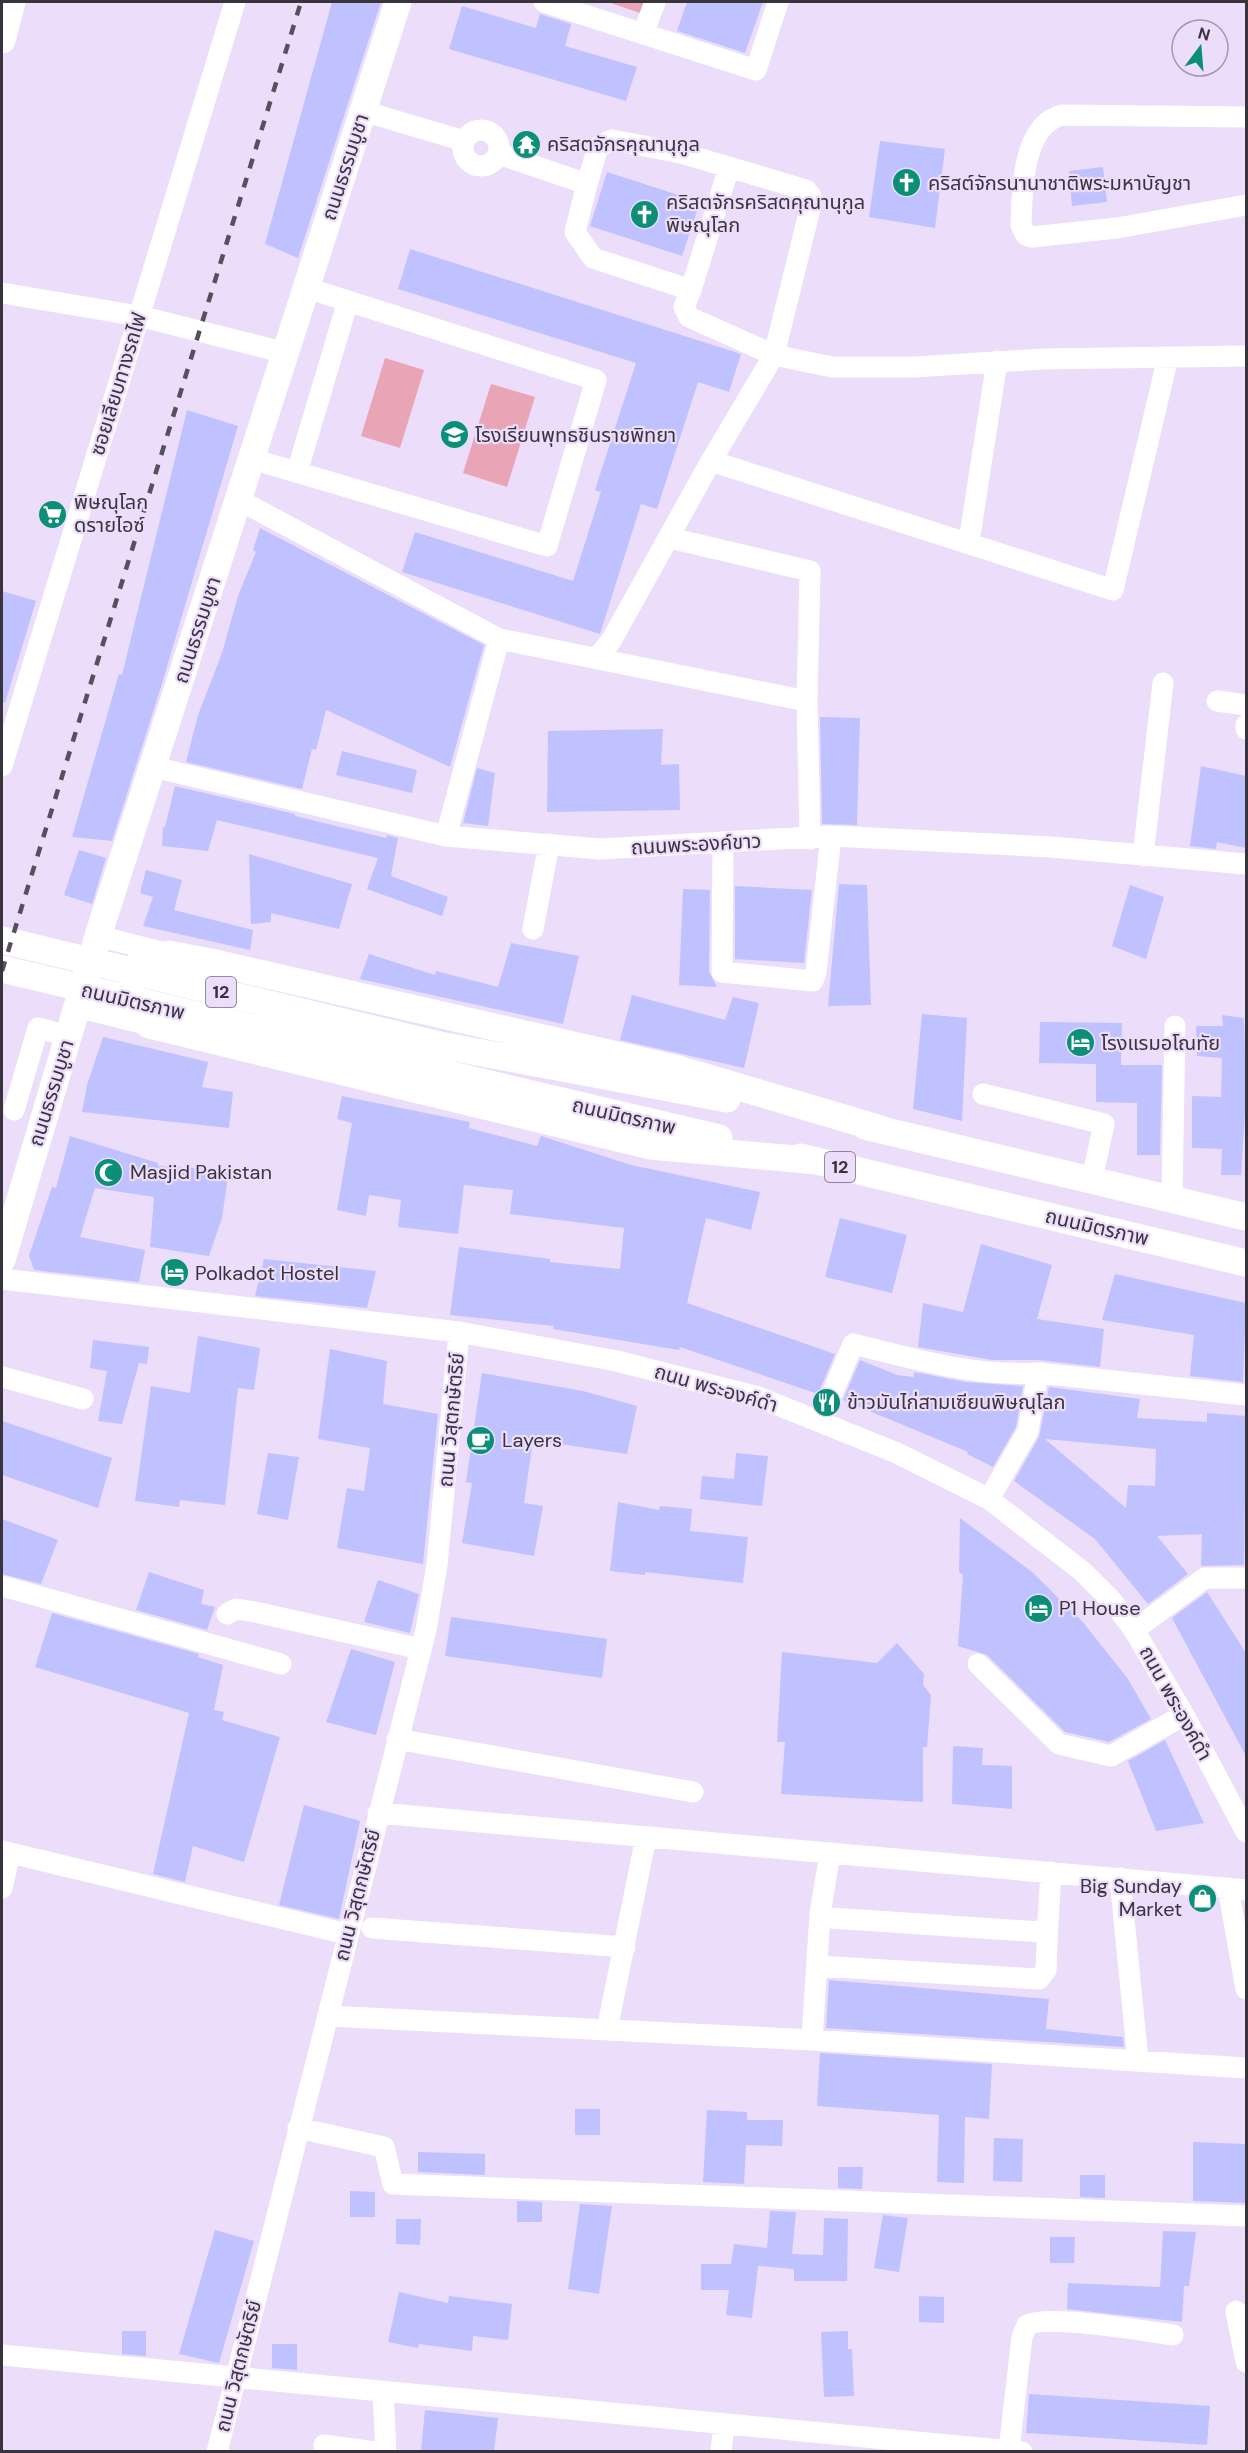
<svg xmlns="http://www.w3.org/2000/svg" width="1248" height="2453" font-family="'DM Sans','Noto Sans Thai',sans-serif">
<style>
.green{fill:#e9a5b6}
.building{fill:#bfc2ff;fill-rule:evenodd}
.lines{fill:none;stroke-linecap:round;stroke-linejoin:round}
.minor{stroke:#fff;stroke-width:21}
.major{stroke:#fff;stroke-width:27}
.rail{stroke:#564f5d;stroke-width:4.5;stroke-dasharray:10 10;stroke-linecap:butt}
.labels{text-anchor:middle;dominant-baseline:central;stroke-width:4.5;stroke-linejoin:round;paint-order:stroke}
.shield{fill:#ecddfb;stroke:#6f6677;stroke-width:1.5}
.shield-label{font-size:18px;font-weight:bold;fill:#39333e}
.poi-label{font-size:20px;fill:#39333e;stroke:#ecddfb;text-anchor:start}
.street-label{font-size:20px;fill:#39333e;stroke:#ecddfb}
</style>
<rect width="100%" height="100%" fill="#ecddfb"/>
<path class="green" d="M608 2H644L640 13Z
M385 358 424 370 400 448 361 436Z
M491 384 535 397 507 487 463 473Z"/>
<path class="building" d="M332 2H381L298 258 265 244Z
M687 2H763L745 53 677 31Z
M462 6 536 28 540 14 571 24 565 46 637 67 626 101 449 49Z
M880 141 945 149 935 228 869 217Z
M1103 167 1107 202 1072 206 1069 171Z
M607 172 700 202 682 256 590 226Z
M410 249 741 354 729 392 698 382 657 509 641 504 600 634 402 572 415 532 573 581 601 492 595 490 636 363 398 289Z
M187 410 238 426 161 687 112 841 72 837 119 674 122 675Z
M260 528 484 645 450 767 326 710 316 750 312 749 302 789 186 762 198 715 222 653 238 596 256 552 253 550Z
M2 591 36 601 5 703 2 702Z
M820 717 860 718 857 825 822 824Z
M663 729 661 765 679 764 680 810 547 812 548 731Z
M342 751 417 770 412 793 336 775Z
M1201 766 1246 776V848L1217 842 1216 849 1190 846Z
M477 768 495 773 488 826 463 823Z
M175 786 295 814V816L386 838 387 835 398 838 391 876 448 897 442 916 367 889 378 858 217 820 208 851 162 846 163 827H165Z
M79 850 106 858 92 904 64 895Z
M249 854 352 884 339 929 271 913V922L251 924Z
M146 870 182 880 174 910 253 930 250 950 143 926 153 897 140 893Z
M839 884 867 885 871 1005 828 1006Z
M1130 885 1164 897 1146 959 1112 946Z
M735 886 812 890 804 963 735 959Z
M683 889 710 890 709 972 717 987 679 985Z
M511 943 579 956 563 1024 360 979 369 954 435 975 436 971 498 987Z
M632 995 725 1020 733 997 759 1003 744 1068 620 1040Z
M922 1014 967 1018 962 1121 913 1109Z
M1222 1015 1244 1018 1246 1097 1241 1175H1221L1222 1149 1192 1148V1096L1221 1097 1222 1058 1197 1056 1196 1026H1223Z
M1040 1022 1122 1023 1121 1065H1162L1160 1155H1137V1103L1096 1102V1064L1039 1063Z
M103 1037 208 1062 202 1087 233 1092 229 1128 82 1112 87 1085Z
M342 1096 470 1122 469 1128 537 1146 541 1136 631 1165 760 1192 751 1230 706 1218 687 1303 835 1354 818 1394 680 1347 679 1350 553 1329 554 1326 450 1315 459 1247 550 1259V1262L620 1269 624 1228 510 1214 513 1190 464 1185 458 1234 398 1227 401 1200 369 1195 366 1216 337 1210 352 1123 337 1119Z
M70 1136 158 1163V1166L229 1170 222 1218 209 1256 150 1247 154 1197 95 1188 80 1237 145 1250 139 1282 34 1270 29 1256 52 1187 56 1188Z
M840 1218 907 1235 892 1293 825 1277Z
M981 1244 1052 1265 1037 1319 1104 1329 1100 1367 1039 1360H992L918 1347 923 1303 963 1312Z
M264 1259 376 1271 367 1308 255 1296Z
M1115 1274 1246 1303 1243 1382 1190 1376 1194 1335 1102 1320Z
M198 1336 260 1348 254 1390 238 1388 225 1505 180 1500 179 1507 135 1501 151 1386 190 1393Z
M93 1340 149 1347 147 1364 139 1363 122 1424 98 1421 107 1371 90 1368Z
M330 1349 387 1361 383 1404 438 1414 423 1564 337 1548 347 1488 364 1491 370 1448 318 1439Z
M860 1360 897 1375 914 1377V1372L966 1382 1023 1386 1016 1427 993 1467 967 1454 968 1452 843 1400Z
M482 1373 583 1391 637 1406 627 1454 533 1440 524 1503 543 1506 534 1556 462 1543 472 1483 466 1482Z
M1049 1387 1140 1399 1137 1418 1207 1422V1413L1246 1416 1244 1565 1201 1566 1202 1534 1157 1536 1188 1574 1148 1604 1095 1539 1014 1481 1039 1437ZM1045 1439 1156 1449 1155 1486 1128 1485 1126 1508Z
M2 1421 112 1458 98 1508 2 1475Z
M268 1453 299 1457 288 1520 257 1514Z
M736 1453 768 1456 762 1506 700 1499 702 1476 734 1479Z
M618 1502 659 1510 660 1506 692 1509 690 1531 748 1537 743 1583 645 1572V1575L610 1571Z
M960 1518 1032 1572 1082 1621 1128 1679 1151 1719 1109 1742 1065 1732 987 1655 958 1646 963 1575 959 1572Z
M2 1519 58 1540 41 1584 2 1574Z
M149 1572 204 1590 201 1604 215 1607 207 1630 136 1610Z
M378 1580 419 1594 410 1633 364 1622Z
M1207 1592 1246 1653V1756L1172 1618Z
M52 1613 199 1654 198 1657 223 1665 214 1710 224 1712 222 1720 280 1737 244 1862 193 1846 185 1882 153 1874 189 1713 35 1667Z
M451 1617 607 1639 602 1678 445 1656Z
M897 1643 924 1674 923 1685 931 1695 927 1747H923V1802L781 1794 785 1742H777L782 1652 877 1663Z
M351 1649 395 1662 376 1735 326 1722Z
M1165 1740 1204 1823 1156 1831 1128 1761Z
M953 1746 983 1748 982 1765 1012 1766V1809L952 1804Z
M304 1805 360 1821 339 1919 279 1905Z
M829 1980 1049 1999 1046 2029 1123 2037 1124 2047 826 2028Z
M820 2053 992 2064 989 2119 965 2117 964 2183 937 2182 939 2115 817 2106Z
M575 2109H600V2135H575Z
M707 2110 747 2112V2120H783L782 2146 746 2145 744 2184 703 2182Z
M994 2138 1023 2139 1022 2182 993 2181Z
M1193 2142 1246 2144V2203L1193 2201Z
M418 2152 485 2154V2175L418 2172Z
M838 2167H863L862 2189 838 2188Z
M1080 2175H1105V2198L1080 2197Z
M350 2191 375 2192V2217H350Z
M517 2201 542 2202V2222H517Z
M580 2204 612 2206 599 2294 568 2289Z
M770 2211 796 2212 792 2254 823 2255 824 2218 848 2219 847 2281H794V2269L758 2266 752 2318 726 2315 729 2290H701V2264H731L734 2244 767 2248Z
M883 2215 908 2218 899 2272 874 2268Z
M396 2219H421L420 2245 396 2244Z
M215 2230 254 2241 219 2363 179 2354Z
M1163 2231 1196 2232 1189 2286H1184L1182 2322 1067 2309 1068 2283 1160 2287Z
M1050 2237H1075L1074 2263H1050Z
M399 2292 448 2303 449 2296 512 2304 508 2340 473 2336 472 2351 419 2344 418 2348 388 2342Z
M919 2296 944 2297V2323L919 2322Z
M122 2331H146V2356L122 2354Z
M848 2331V2349H852L854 2396 824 2397 821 2332Z
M272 2344H297V2370L272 2368Z
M1029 2394 1210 2406 1207 2445 1026 2433Z
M425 2410 498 2418 494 2451H421Z"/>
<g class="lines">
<path class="minor" d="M544 2 756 70 778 2
M643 34 655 2
M363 111 464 141
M1246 117 1062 115C1022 125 1022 192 1021 225L1026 235 1032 237 1117 228 1246 205
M463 148a18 18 0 1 1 36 0a18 18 0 1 1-36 0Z
M499 154 587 184 575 232 593 258 691 290 684 307 689 317 774 355 810 209 811 196 806 190 681 153 612 140 598 147 587 184
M691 290 729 167
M2 293 139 316 286 353
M252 459 547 546 596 380 307 288
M711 461 1113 590 1168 357
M297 472 348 301
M239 500 499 639 807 701
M670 538 810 571 807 701 810 839
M969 542 997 361
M596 659 611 641 711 461 774 355 832 367H914L1043 359 1246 356
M1217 701 1246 705
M1246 725V729
M2 766 235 2
M153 767 446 836 600 849 831 836 1051 847 1246 864
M446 836 499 639
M723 842 722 972 813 981 816 972 831 836
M1143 856 1163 683
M533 929 549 844
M98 936 169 954
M77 1007 149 1025
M983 1094 1104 1124 1092 1179
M14 1110 38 1028 68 1036
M1172 1199 1175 1026
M2 1279 459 1332 617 1361 758 1397 897 1453 989 1499 1082 1571 1112 1601 1134 1630 1184 1715 1246 1832
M2 1377 83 1399
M821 1420 853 1344C915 1359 974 1377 1038 1373
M989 1499 1028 1431 1038 1373 1246 1395
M2 1586 281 1664
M227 1614 236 1609 255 1612 421 1649
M1134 1630 1205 1578H1246
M978 1664 1059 1744 1111 1756 1184 1715
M397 1739 693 1792
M378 1813 1246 1890
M2 1851 347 1934
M1120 1878 1138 2061
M2 1888 10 1853
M1228 1888 1246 1989
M820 1914 831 1918 1042 1932 1048 1922 1051 1872
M372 1928 625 1947
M817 1966 1039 1979 1046 1970 1048 1922
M328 2016 812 2040 1246 2068
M607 2030 646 1837
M812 2040 820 1914 830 1853
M298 2128 384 2147 393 2184 1246 2216
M1236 2311 1246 2362
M2 2355 1022 2452
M383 2392 386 2452
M324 2445 375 2452
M1009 2450 1022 2337 1027 2325C1049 2314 1143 2331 1173 2335
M217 2452 426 1630 437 1565 459 1332
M721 2452 724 2425"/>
<path class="major" d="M2 40 12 2
M2 940 440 1045 727 1099
M2 969 719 1138
M865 1126 1246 1217
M800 1157 1246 1263
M817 1161 650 1146 149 1025 128 1001 137 966 169 954 215 963 678 1069 881 1129
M2 1260 98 936 398 2"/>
<path class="rail" d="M2 971 301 2"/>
</g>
<defs>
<symbol id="temple-disc" viewBox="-11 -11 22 22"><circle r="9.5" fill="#0b8f77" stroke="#ecddfb"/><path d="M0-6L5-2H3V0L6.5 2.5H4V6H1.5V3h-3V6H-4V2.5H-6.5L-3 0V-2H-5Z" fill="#fff"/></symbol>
<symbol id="church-disc" viewBox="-11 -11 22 22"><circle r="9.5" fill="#0b8f77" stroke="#ecddfb"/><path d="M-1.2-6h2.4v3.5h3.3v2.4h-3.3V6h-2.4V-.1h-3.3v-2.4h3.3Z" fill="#fff"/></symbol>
<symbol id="school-disc" viewBox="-11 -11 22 22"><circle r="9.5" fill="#0b8f77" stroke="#ecddfb"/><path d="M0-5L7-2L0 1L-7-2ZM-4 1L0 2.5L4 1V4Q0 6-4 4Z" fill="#fff"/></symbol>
<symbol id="supermarket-disc" viewBox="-11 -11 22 22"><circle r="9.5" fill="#0b8f77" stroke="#ecddfb"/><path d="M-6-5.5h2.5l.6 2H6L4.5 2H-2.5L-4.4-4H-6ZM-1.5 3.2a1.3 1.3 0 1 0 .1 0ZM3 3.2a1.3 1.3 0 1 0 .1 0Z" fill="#fff"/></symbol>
<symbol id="hotel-disc" viewBox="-11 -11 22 22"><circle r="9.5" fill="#0b8f77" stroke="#ecddfb"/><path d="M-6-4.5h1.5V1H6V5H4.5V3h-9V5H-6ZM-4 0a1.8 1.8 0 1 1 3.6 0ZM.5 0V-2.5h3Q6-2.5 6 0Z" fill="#fff"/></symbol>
<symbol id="mosque-disc" viewBox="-11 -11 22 22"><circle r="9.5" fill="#0b8f77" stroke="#ecddfb"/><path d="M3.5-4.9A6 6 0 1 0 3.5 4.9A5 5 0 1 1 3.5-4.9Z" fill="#fff"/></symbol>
<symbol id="restaurant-disc" viewBox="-11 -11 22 22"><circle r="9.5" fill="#0b8f77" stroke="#ecddfb"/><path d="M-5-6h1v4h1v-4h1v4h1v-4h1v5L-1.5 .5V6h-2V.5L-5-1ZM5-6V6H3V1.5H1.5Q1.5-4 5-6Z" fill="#fff"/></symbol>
<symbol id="cafe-disc" viewBox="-11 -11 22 22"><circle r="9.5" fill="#0b8f77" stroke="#ecddfb"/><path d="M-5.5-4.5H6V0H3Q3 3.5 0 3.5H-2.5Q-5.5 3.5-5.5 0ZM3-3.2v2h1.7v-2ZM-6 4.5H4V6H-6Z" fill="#fff"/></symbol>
<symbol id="shop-disc" viewBox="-11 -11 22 22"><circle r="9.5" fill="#0b8f77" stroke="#ecddfb"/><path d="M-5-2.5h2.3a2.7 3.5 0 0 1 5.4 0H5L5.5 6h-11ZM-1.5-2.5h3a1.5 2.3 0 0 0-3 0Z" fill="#fff"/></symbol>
</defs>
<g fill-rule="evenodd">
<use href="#temple-disc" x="510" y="128" width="33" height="33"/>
<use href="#church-disc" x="890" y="166" width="33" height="33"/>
<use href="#church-disc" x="628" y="198" width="33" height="33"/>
<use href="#school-disc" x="438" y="418" width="33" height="33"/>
<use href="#supermarket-disc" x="36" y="498" width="33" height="33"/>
<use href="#hotel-disc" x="1064" y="1026" width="33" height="33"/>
<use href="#mosque-disc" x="92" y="1156" width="33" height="33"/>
<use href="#hotel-disc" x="158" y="1256" width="33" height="33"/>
<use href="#restaurant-disc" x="810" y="1386" width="33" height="33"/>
<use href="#cafe-disc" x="464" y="1424" width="33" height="33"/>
<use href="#hotel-disc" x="1022" y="1592" width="33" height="33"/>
<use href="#shop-disc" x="1186" y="1882" width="33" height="33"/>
</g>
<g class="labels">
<g class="shield">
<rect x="206" y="977" width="30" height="30" rx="4.5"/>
<rect x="825" y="1152" width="30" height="30" rx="4.5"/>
</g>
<g class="shield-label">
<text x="221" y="992">12</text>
<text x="840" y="1167">12</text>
</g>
<g class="poi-label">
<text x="547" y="144">คริสตจักรคุณานุกูล</text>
<text x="928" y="183">คริสต์จักรนานาชาติพระมหาบัญชา</text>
<text x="666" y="202">คริสตจักรคริสตคุณานุกูล<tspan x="666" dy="23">พิษณุโลก</tspan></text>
<text x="475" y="435">โรงเรียนพุทธชินราชพิทยา</text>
<text x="74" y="502">พิษณุโลก<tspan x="74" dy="23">ดรายไอซ์</tspan></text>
<text x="1101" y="1043">โรงแรมอโณทัย</text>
<text x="130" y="1172">Masjid Pakistan</text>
<text x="195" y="1273">Polkadot Hostel</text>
<text x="847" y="1402">ข้าวมันไก่สามเซียนพิษณุโลก</text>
<text x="502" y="1440">Layers</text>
<text x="1059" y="1608">P1 House</text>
<text x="1182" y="1886" text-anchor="end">Big Sunday<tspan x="1182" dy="23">Market</tspan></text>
</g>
<g class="street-label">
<text transform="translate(345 167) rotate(-72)">ถนนธรรมบูชา</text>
<text transform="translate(118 384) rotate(-73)">ซอยเลียบทางรถไฟ</text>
<text transform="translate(197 630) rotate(-72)">ถนนธรรมบูชา</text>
<text transform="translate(696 844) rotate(-3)">ถนนพระองค์ขาว</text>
<text transform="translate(133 1001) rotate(13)">ถนนมิตรภาพ</text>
<text transform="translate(51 1093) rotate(-73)">ถนนธรรมบูชา</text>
<text transform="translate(624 1116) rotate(13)">ถนนมิตรภาพ</text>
<text transform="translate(1097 1227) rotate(13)">ถนนมิตรภาพ</text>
<text transform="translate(716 1388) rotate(16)">ถนน พระองค์ดำ</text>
<text transform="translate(451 1420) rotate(-85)">ถนน วิสุตกษัตริย์</text>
<text transform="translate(1176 1703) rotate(61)">ถนน พระองค์ดำ</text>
<text transform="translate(357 1895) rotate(-76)">ถนน วิสุตกษัตริย์</text>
<text transform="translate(238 2366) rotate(-76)">ถนน วิสุตกษัตริย์</text>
</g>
</g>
<rect width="1248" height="2453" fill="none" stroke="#39333e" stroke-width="6"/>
<g transform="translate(1200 48) rotate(16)"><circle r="28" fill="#ecddfb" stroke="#a499af" stroke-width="1.5"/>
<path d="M0-4.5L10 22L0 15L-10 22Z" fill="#0b8f77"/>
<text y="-9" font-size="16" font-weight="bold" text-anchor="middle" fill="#39333e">N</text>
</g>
</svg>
